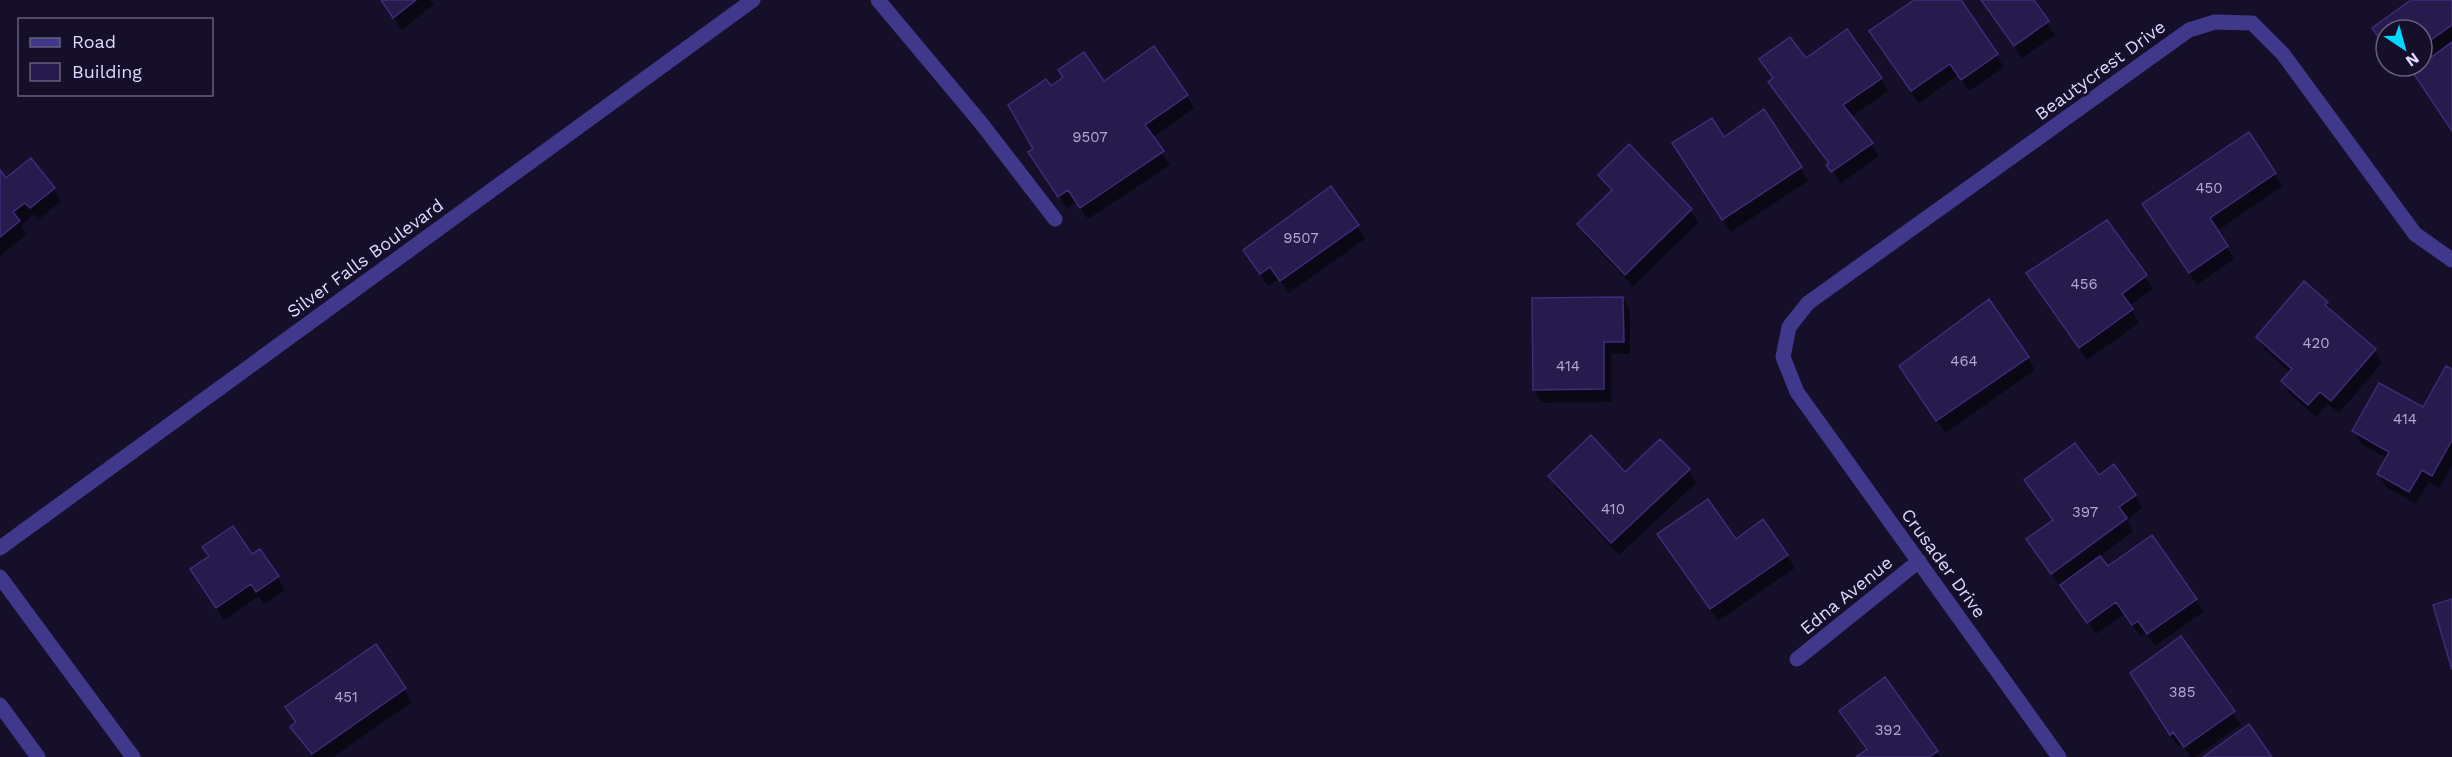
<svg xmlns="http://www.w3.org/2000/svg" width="2452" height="757" font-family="'Work Sans',sans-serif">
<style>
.shadow{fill:#0007}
.building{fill:#271a4c;stroke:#3f2b79;stroke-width:1.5}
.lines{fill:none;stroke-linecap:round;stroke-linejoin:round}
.service{stroke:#40388b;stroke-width:15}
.minor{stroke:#40388b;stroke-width:15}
.tertiary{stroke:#40388b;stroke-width:15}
.labels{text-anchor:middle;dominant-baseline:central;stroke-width:6;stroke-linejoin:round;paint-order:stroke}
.number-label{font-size:15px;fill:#b1a8d2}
.street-label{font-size:18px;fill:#dfd8ff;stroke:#150f2a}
</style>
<rect width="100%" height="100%" fill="#150f2a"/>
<path class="shadow" d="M381 0H431L434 4 402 30Z
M1917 0H1959L2004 67 1969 91 1958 75 1919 103 1879 45Z
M1981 0H2032L2055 35 2022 58Z
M2411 0H2452V130L2413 70 2405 75 2399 66H2422V30H2386V47L2374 28Z
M1761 59 1805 60 1881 78 1888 91 1851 117 1879 156 1840 184 1830 164 1777 95 1770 82 1774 80Z
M1050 88 1187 96 1194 108 1152 138 1170 165 1088 219 1076 202 1067 208 1037 165 1035 150Z
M1764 111 1808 181 1731 232 1681 157 1723 139Z
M2248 134 2282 186 2217 231 2234 259 2197 285 2151 217Z
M1629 146 1691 210 1698 223 1633 286 1586 237 1579 224 1612 193 1600 175Z
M0 173 6 180 54 189 61 201 38 220 34 214 21 225 26 235 0 256Z
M1331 188 1365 239 1289 293 1279 279 1268 286 1245 251Z
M2106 222 2153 289 2129 306 2139 323 2087 360 2035 286Z
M1623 298 1630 311V354H1611V402L1542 403 1534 390 1533 300Z
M2327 303 2334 315 2374 350 2382 363 2339 413 2328 404 2316 417 2290 394 2283 382 2290 372 2265 350 2257 337Z
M2028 358 2035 370 1945 433 1908 379Z
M2452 371V465L2440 488 2429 482 2416 504 2386 487 2379 474 2388 459 2361 444 2354 431 2424 409Z
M1688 470 1696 483 1619 555 1557 489 1549 476Z
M2099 477 2135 495 2142 508 2128 519V516L2050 572 2054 521 2026 480Z
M2127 520 2133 531 2099 557 2107 569 2196 599 2203 612 2155 646 2146 633 2141 637 2124 614 2096 634 2062 584 2060 585 2052 575Z
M1659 535 1735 541 1787 555 1795 568 1718 621Z
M204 548 251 556 277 577 285 590 264 604 259 596 224 620 199 582 210 557Z
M2180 638 2241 725 2195 757H2191L2181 744 2178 746 2139 686Z
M375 646 412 702 333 757H313L292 727Z
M1848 724 1937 752 1940 757H1859L1868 751Z"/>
<path class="building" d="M381 0H416L393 18Z
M1914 0H1961L1998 54 1961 80 1950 64 1911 91 1869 31Z
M1981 0H2034L2049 21 2014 46Z
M2411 0H2452V25L2422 46V30H2386V48L2372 28Z
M1847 29 1882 78 1843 105 1873 143 1831 172 1826 165 1829 163 1768 82 1773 78 1759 59 1790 37 1806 58Z
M2452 42V131L2412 71 2422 66V64Z
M1154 46 1188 95 1145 125 1164 151 1080 208 1068 190 1058 197 1028 152 1033 149 1008 105 1046 79 1051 86 1063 77 1058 70 1084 52 1104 81Z
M1764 109 1802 167 1722 220 1672 143 1712 118 1724 137Z
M2249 132 2276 173 2210 218 2228 246 2189 273 2142 204Z
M1629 144 1692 209 1625 275 1577 224 1612 190 1598 175Z
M31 158 55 188 30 208 25 203 13 212 20 221 0 237V170L6 178Z
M1331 186 1359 225 1280 281 1270 267 1260 274 1243 250Z
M2107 220 2147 275 2122 294 2133 309 2079 348 2026 273Z
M2304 281 2328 302 2325 305 2376 349 2331 401 2320 392 2308 405 2281 381 2292 369 2256 337Z
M1623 297 1624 342H1604V389L1533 390 1532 298Z
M1989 299 2029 357 1936 421 1899 366Z
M2446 366 2452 369V440L2432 476 2422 470 2409 492 2377 474 2389 452 2352 431 2379 383 2423 407Z
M1591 435 1625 472 1660 439 1690 469 1611 543 1548 476Z
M2075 443 2099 475 2114 464 2136 495 2119 507 2127 518 2051 574 2026 539 2053 520 2024 480Z
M1708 499 1736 539 1763 519 1788 555 1710 609 1657 534Z
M233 526 252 554 260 549 279 576 256 592 251 584 216 608 190 569 209 556 202 547Z
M2152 535 2197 599 2147 634 2138 621 2132 625 2116 602 2087 623 2060 585 2100 556 2108 566Z
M2452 599V670L2433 605Z
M2181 636 2235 711 2184 747 2173 732 2170 735 2130 673Z
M376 644 406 688 312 754 290 727 296 722 285 707Z
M1885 677 1938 751 1929 757H1856L1867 749 1839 711Z
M2249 724 2272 757H2203Z"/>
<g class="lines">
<path class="service" d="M878 0 981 123 1055 219
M0 705 38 757"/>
<path class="minor" d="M0 548 753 0
M1797 659 1919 561
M2059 757 1797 392 1783 357 1789 327 1808 303 2189 30 2215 22 2252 23 2283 54 2415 234 2452 260"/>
<path class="tertiary" d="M0 577 133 757"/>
</g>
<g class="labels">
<g class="number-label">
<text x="1090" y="137">9507</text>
<text x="2209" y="188">450</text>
<text x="1301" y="238">9507</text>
<text x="2084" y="284">456</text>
<text x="2316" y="343">420</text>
<text x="1964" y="361">464</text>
<text x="1568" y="366">414</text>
<text x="2405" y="419">414</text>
<text x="1613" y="509">410</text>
<text x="2085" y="512">397</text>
<text x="2182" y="692">385</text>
<text x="346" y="697">451</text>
<text x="1888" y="730">392</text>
</g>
<g class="street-label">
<text transform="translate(2100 70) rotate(-36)">Beautycrest Drive</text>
<text transform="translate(365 258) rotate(-36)">Silver Falls Boulevard</text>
<text transform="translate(1944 563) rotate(54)">Crusader Drive</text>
<text transform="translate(1846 595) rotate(-39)">Edna Avenue</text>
</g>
</g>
<rect x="18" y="18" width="195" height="78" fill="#150f2a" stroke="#665f7f" stroke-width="1.5"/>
<rect x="30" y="38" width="30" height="9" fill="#40388b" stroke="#665f7f" stroke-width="1.5"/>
<text x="72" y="48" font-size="18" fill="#dfd8ff">Road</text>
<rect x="30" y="63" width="30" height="18" fill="#271a4c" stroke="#665f7f" stroke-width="1.5"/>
<text x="72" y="78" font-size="18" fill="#dfd8ff">Building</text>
<g transform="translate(2404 48) rotate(144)"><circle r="28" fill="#150f2a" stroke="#665f7f" stroke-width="1.5"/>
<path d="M0-4.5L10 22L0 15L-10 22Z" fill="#04d6ff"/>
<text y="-9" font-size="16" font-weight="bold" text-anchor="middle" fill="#dfd8ff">N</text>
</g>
</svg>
